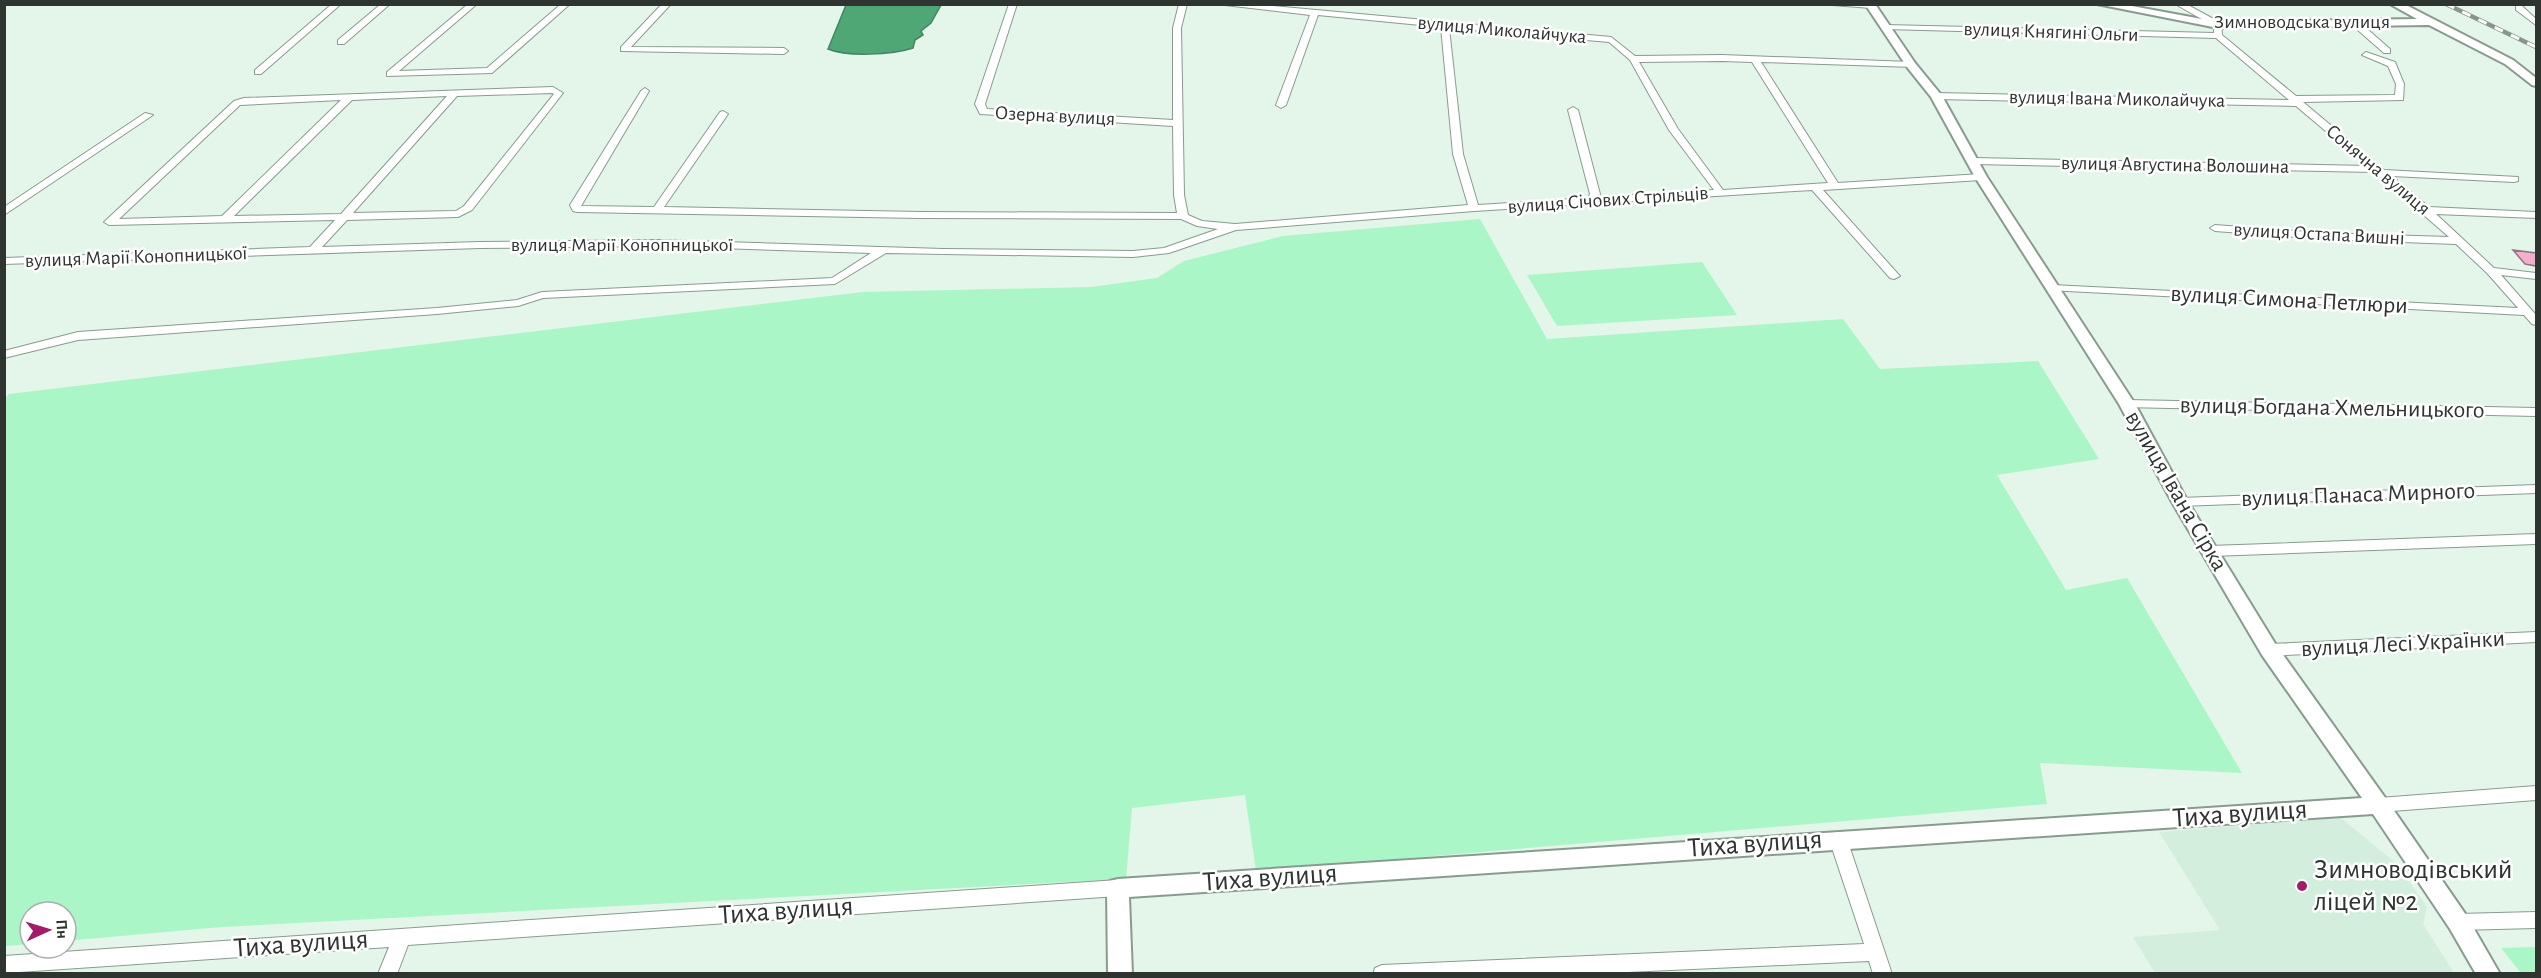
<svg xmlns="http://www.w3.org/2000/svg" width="2541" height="978" font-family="'Alegreya Sans',sans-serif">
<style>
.built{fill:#d3eedc}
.green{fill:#abf6c7}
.water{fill:#4ea775;stroke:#448561;stroke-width:1.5}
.building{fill:#f5aecd;stroke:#8b777f;stroke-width:1.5}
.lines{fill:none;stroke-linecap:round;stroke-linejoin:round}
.minor-casing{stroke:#899b8f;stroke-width:2}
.tertiary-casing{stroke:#899b8f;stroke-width:4}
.minor{fill:#fff;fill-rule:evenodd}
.tertiary{fill:#fff;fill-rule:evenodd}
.rail-casing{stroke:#88958d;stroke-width:4.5}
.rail{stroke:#fff;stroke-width:3;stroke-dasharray:9;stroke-linecap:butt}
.poi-dot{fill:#a11c69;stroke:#fff;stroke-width:2}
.labels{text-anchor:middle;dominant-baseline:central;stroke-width:5;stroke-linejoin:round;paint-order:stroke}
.far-street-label{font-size:20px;fill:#2e3531;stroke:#fff}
.street-label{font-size:24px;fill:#2e3531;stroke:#fff}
.near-street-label{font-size:28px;fill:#2e3531;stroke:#fff}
.near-poi-label{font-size:28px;fill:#2e3531;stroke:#fff;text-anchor:start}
</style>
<rect width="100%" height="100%" fill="#e3f6e9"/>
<path class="built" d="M2341 818 2397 864 2427 907 2423 924 2454 973H2155L2133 937 2220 930 2159 832Z"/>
<path class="green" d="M1480 219 1547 339 1843 319 1880 369 2038 361 2099 459 1997 475 2066 590 2127 578 2242 773 2040 763 2047 804 1256 871 1245 795 1132 808 1126 879 221 927 66 941V912H30V944L5 946 4 400 9 394 863 292 1091 287 1157 278 1184 261 1283 236Z
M1702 262 1737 315 1557 326 1527 275Z
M2536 947V974L2521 973 2501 948Z"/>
<path class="water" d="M846 5V4L941 5 931 23 921 31 923 35 915 40 913 48C892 55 847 57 828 49Z"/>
<path class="building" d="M2513 250 2536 253V266L2525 264Z"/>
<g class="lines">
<defs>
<path id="minor" d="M332 4H341L261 74H255V70Z
M381 4H390L344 44H338V40Z
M468 4H477L399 71 487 68 561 4H570L492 73 387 76V72Z
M662 4H671L631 47 784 48 788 51 784 54 621 51V47Z
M1009 4H1017L985 104 987 109 1173 120V28L1179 4H1187L1181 28 1184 195 1188 215 1202 221 1235 224 1468 205 1453 154 1441 27 1318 15 1286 105 1281 108 1276 105 1310 15 1216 4H1251L1611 37 1635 56 1722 55 1911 62 1914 63V67L1761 62 1838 183 1981 174 1986 177 1981 180 1823 190 1898 274 1900 276 1894 279 1890 278 1812 190 1474 211 1236 230 1169 253 1133 257 886 253 835 284 543 298 518 306 437 314 78 340 4 358V351L78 332 437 308 517 300 542 292 832 278 871 253 657 246 480 248 4 264V258L310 247 335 220 109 225 104 222 234 101 244 98 553 87 563 93 472 210 458 217 347 220 322 247 480 242 657 240 943 249 1133 251 1164 248 1218 229 1197 226 1181 219 921 218 577 212 573 211 570 205 641 91 645 88 649 91 581 206 654 207 720 112 723 111 728 114 664 207 921 212 1177 213 1174 195 1173 126 980 114 975 104ZM1449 28 1609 42 1630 60 1669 130 1714 190 1598 197 1600 194 1578 110 1573 107 1568 110 1590 194 1588 198 1478 205 1463 154ZM1722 61 1752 62 1828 183 1723 190 1678 129 1639 62ZM552 93 554 94 464 206 456 211 353 213 457 96ZM447 96 341 214 234 216 352 100ZM341 100 222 216 119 219 240 105Z
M1820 4H1874L1875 6 1871 8Z
M2175 4H2186L2221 23 2222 35 2296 96 2395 95 2396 84 2388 66 2362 55 2366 52 2395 62 2404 84 2403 100 2303 102 2384 170 2518 177V181L2514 182 2392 176 2429 207 2536 212V218L2436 214 2494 268 2536 273V279L2501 275 2536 315V325L2532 324 2524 315 2048 290 2046 288 2052 285 2518 308 2487 273 2456 244 2321 239 2215 231 2210 228 2215 225 2321 233 2449 237 2374 172 1974 164 1969 161 1974 158 2367 166 2296 106 1936 99 1931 96 1936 93 2289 100 2216 38 1885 29 1881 27 1885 25 2214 33V26Z
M2516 6H2522L2536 19V25L2516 10Z
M2352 21H2358L2390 49V53H2384L2352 25Z
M145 113 153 115 4 215V207Z
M2127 400 2536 408V416L2123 407 2121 404Z
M2536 485V493L2180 506 2173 502 2180 498Z
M2536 534V544L2210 556 2203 551 2210 546Z
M2536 632V642L2269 656 2264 654 2261 650 2264 646 2269 644Z
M2536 786V800L2379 812 2373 810 2370 805 2373 800 2379 798Z
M1838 832 1844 834 1847 839 1892 974H1873L1869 961 1584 974H1373L1375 968 1382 965 1864 944 1829 839 1832 834Z
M1118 880 1124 883 1127 888 1124 893 1118 896 408 945 397 974H378L389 947 4 973V956Z
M2536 912V928L2458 930 2451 928 2449 922 2451 916 2458 914Z"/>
<path id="tertiary" d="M1865 4H1875L1915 63 1942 96 1987 177 2135 404 2188 502 2276 645 2386 799 2466 915 2500 974H2476L2450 929 2373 814 1129 897 1132 974H1108L1107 888 1110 881 1118 879 2362 798 2262 655 2172 502 2119 404 1975 177 1931 97 1907 67Z
M2097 4H2121L2218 22 2417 19 2390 4H2404L2513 60 2536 78V86L2532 85 2505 64 2429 25 2218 28Z"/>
</defs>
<use href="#minor" class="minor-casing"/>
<use href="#tertiary" class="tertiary-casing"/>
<use href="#minor" class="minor"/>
<use href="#tertiary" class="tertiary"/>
<defs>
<path id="rail" d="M2446 4 2536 47"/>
</defs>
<use href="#rail" class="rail-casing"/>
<use href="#rail" class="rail"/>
</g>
<circle class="poi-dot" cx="2302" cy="886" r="6"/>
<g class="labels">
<g class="far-street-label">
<text x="2302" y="22">Зимноводська вулиця</text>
<text transform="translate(1502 30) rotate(5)">вулиця Миколайчука</text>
<text transform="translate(2051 32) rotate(2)">вулиця Княгині Ольги</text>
<text transform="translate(2117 99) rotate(1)">вулиця Івана Миколайчука</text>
<text transform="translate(1055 116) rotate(3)">Озерна вулиця</text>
<text transform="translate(2175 165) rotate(1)">вулиця Августина Волошина</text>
<text transform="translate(2378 170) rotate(40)">Сонячна вулиця</text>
<text transform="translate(1608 200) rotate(-4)">вулиця Січових Стрільців</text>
<text transform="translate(2319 234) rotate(3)">вулиця Остапа Вишні</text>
<text x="622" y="245">вулиця Марії Конопницької</text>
<text transform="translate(136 257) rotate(-2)">вулиця Марії Конопницької</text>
</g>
<g class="street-label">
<text transform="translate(2289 300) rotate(3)">вулиця Симона Петлюри</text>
<text transform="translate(2332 408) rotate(1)">вулиця Богдана Хмельницького</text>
<text transform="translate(2176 491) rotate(60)">вулиця Івана Сірка</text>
<text transform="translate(2358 495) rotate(-2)">вулиця Панаса Мирного</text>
<text transform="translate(2403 644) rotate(-3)">вулиця Лесі Українки</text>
</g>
<g class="near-street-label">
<text transform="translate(2240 814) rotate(-4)">Тиха вулиця</text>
<text transform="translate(1755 844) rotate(-4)">Тиха вулиця</text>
<text transform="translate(1270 878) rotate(-4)">Тиха вулиця</text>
<text transform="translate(786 911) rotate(-4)">Тиха вулиця</text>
<text transform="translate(301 944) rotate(-4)">Тиха вулиця</text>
</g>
<g class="near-poi-label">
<text x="2314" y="870">Зимноводівський<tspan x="2314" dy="32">ліцей №2</tspan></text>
</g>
</g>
<rect width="2541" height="978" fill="none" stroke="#2e3531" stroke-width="12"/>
<g transform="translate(48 930) rotate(86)"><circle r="28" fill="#ffffff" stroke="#abaead" stroke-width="1.5"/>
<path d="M0-4.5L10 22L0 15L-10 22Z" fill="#a11c69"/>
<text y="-9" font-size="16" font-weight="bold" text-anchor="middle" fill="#2e3531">Пн</text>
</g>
</svg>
